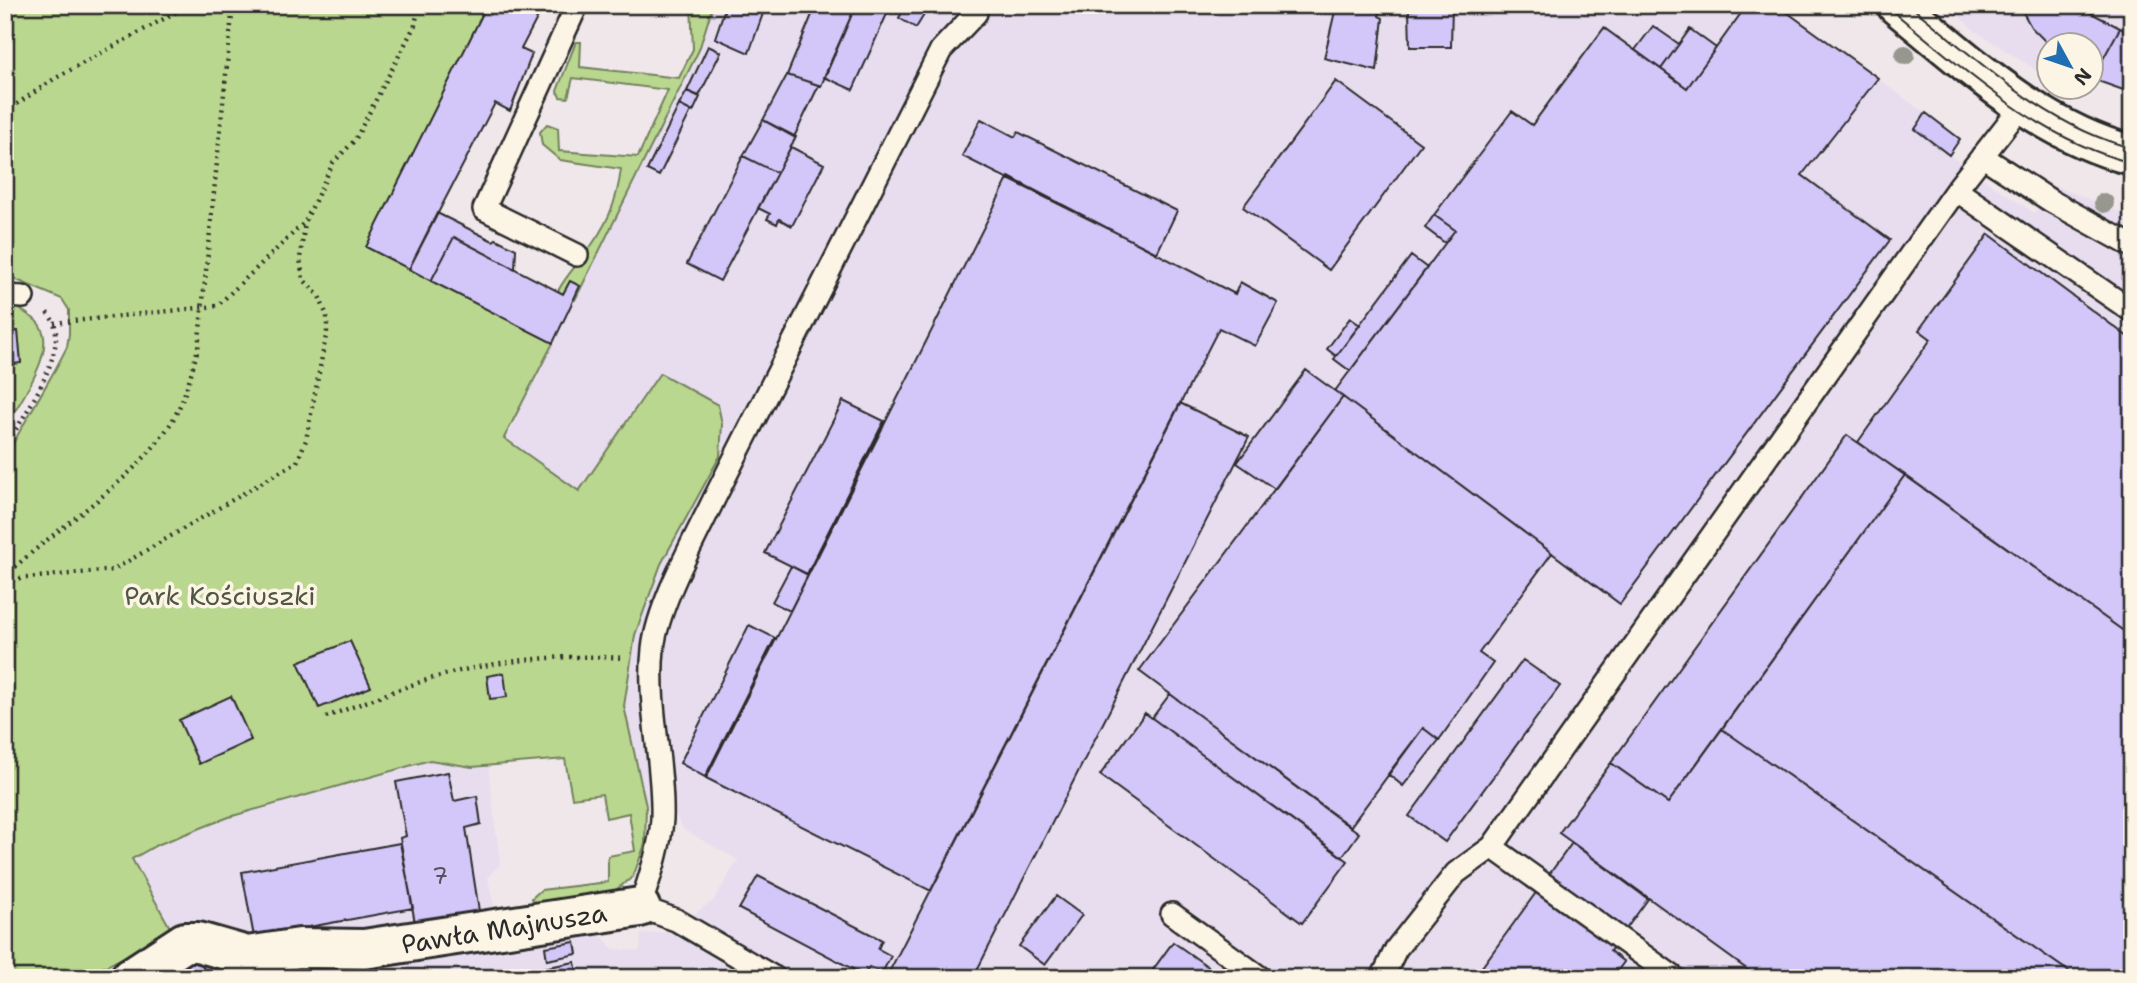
<svg xmlns="http://www.w3.org/2000/svg" width="2137" height="983" font-family="'Shantell Sans',sans-serif">
<style>
.built{fill:#e7ddef}
.green{fill:#bad78f;stroke:#72815d;stroke-width:2}
.building{fill:#d3c7f9;stroke:#2b2b2b;stroke-width:2}
.lines{fill:none;stroke-linecap:round;stroke-linejoin:round}
.lane-casing{stroke:#2b2b2b;stroke-width:26}
.street-casing{stroke:#2b2b2b;stroke-width:44}
.secondary-casing{stroke:#2b2b2b;stroke-width:44}
.path{stroke:#2b2b2b;stroke-width:4.5;stroke-dasharray:2 5;stroke-linecap:butt}
.lane{stroke:#fcf5e5;stroke-width:21}
.street{stroke:#fcf5e5;stroke-width:38}
.secondary{stroke:#fcf5e5;stroke-width:38}
.tram{stroke:#2b2b2b;stroke-width:2}
.tree{fill:#97978f}
.labels{text-anchor:middle;dominant-baseline:central;stroke-width:7;stroke-linejoin:round;paint-order:stroke}
.number-label{font-size:23px;fill:#55525e}
.park-label{font-size:26px;fill:#4f5644;stroke:#fcf5e5}
.street-label{font-size:26px;fill:#2b2b2b;stroke:#fcf5e5}
</style>
<rect width="100%" height="100%" fill="#f0e7eb"/>
<filter id="ink" filterUnits="userSpaceOnUse"><feTurbulence type="fractalNoise" baseFrequency=".0143" numOctaves="2"/><feDisplacementMap in="SourceGraphic" scale="14" xChannelSelector="R" yChannelSelector="G"/><feConvolveMatrix kernelMatrix="1 2 1 2 8 2 1 2 1" color-interpolation-filters="sRGB"/></filter>
<g filter="url(#ink)">
<path class="built" d="M713 5H1777L1960 139 1949 155 2034 213 2054 185 2132 217V978H152L194 950 228 977 302 963H365L600 934 613 949 640 951 641 934 667 932 713 901 738 860 684 830 676 817 671 797 646 806 624 706 635 635 661 564 720 456 660 373 580 491 503 438 699 50Z
M1946 5H2132V7L2092 82V46H2050L2049 78 1975 31Z
M430 760 472 767 488 765 500 864 488 877 496 917 249 946 173 933 131 858 229 817Z"/>
<path class="green" d="M5 5H487L367 247 553 343 504 438 579 491 660 373 718 405 722 424 720 456 661 564 635 635 624 706 646 806 645 844 633 877 606 897 534 910 532 898 541 890 608 882V856L635 851 629 813 606 818 602 794 572 798 565 759 472 767 430 760 229 817 157 845 132 859 173 933 82 978H5V457L56 368 67 347 69 334V310L62 299 5 275Z
M691 5H713L699 50 575 300 573 299 579 286 570 281 563 294 558 291C565 277 575 267 584 255 606 228 617 203 621 169L560 160 542 145 540 132 547 124 558 128 559 151 638 157 668 90 573 78 568 98 560 97 557 91 576 42H581L580 67 679 78 693 49Z
M5 306C16 305 21 310 30 316 68 339 20 400 5 428V365L21 363 18 331 5 332Z"/>
<path class="building" d="M487 5H544L521 49 532 54 510 111 495 103 409 269 366 247Z
M726 5H766L749 53 715 38Z
M816 5H856L821 86 787 75Z
M856 5H891L853 90 824 77Z
M906 5H930L916 28 899 18Z
M1346 5H1380L1379 16 1383 18 1377 71 1324 58 1336 7Z
M1417 5H1452L1451 47H1410L1409 10 1418 9Z
M1747 5H1777L1878 78 1802 175 1890 240 1620 604 1335 391 1455 230 1434 215 1512 111 1532 125 1604 28 1687 88Z
M2019 5H2055L2060 11 2065 7 2072 10 2076 5 2120 28 2092 79V46H2050L2031 27Z
M1653 26 1679 44 1661 69 1635 50Z
M2120 28 2132 34V93L2092 79Z
M1690 29 1716 48 1687 88 1661 69Z
M708 46 721 52 699 96 687 91Z
M787 75 819 85 794 137 763 120Z
M1336 81 1421 144 1329 270 1243 207Z
M687 91 700 97 693 112 679 105Z
M679 105 691 111 659 176 647 170Z
M1926 113 1960 139 1949 155 1915 129Z
M981 119 1015 137 1018 132 1177 211 1157 253 962 156Z
M763 120 796 137 777 173 743 156Z
M791 147 824 164 792 226 779 219 777 224 767 219 770 214 758 208Z
M743 156 777 173 720 281 687 264Z
M1009 177 1235 294 1240 282 1278 303 1255 346 1219 328 931 891 706 778Z
M437 213 493 241 496 239 516 249 515 269 454 237 431 281 409 269Z
M1434 215 1455 230 1445 243 1425 228Z
M1989 234 2132 340V637L1858 442 1931 339 1919 330Z
M454 237 563 294 570 281 580 286 553 343 431 281Z
M1411 256 1427 268 1350 371 1334 359Z
M1350 318 1360 325 1336 356 1327 349Z
M18 331 21 363 5 365V332Z
M1306 370 1343 397 1275 489 1237 463Z
M1343 397 1552 553 1479 653 1493 663 1439 740 1423 728 1350 827 1139 671Z
M843 401 884 421 807 574 765 553Z
M1180 403 1249 437 973 978H891L887 976Z
M1847 435 1905 475 1668 803 1611 763Z
M1905 475 2132 637V958L2118 978H2078L1722 729Z
M791 566 808 575 790 611 772 602Z
M749 625 775 638 705 777 680 763Z
M350 641 371 687 319 708 298 662Z
M1523 660 1560 686 1445 842 1409 816Z
M504 673 507 697 490 699 487 676Z
M1170 694 1359 833 1342 857 1152 718Z
M231 696 251 740 199 764 179 720Z
M1145 713 1348 861 1302 923 1100 775Z
M1423 728 1439 740 1403 786 1388 774Z
M1722 729 2078 978H1759L1559 833 1611 763 1668 803Z
M448 772 454 801 477 796 481 824 466 828 479 911 415 923 400 838 406 836 396 782Z
M400 843 413 908 254 937 242 872Z
M1572 843 1648 899 1610 951 1624 962 1612 978H1474Z
M758 876 882 940 878 949 891 956 882 973 869 967 864 975 739 909Z
M1056 896 1082 915 1045 965 1019 946Z
M575 942 577 954 547 960 545 947Z
M1173 942 1224 978H1147Z
M195 955 210 978H161Z
M575 962 578 978H490Z"/>
<g class="lines">
<defs>
<path id="lane" d="M1982 156 2051 201 2132 246
M1956 190 2132 311
M577 255 484 209 577 5
M5 296 23 297
M1172 914 1261 978
M775 978 676 920 640 907C649 879 660 850 662 819 664 763 647 706 653 649 658 604 695 539 715 497L941 50 976 13
M1382 978 1396 949 1456 873 1492 847
M1675 978 1492 847 1956 190 2023 104"/>
<path id="street" d="M130 978 185 942H198L247 956 300 948 364 949 640 907"/>
<path id="secondary" d="M1897 5C1967 62 2042 133 2132 155"/>
</defs>
<use href="#lane" class="lane-casing"/>
<use href="#street" class="street-casing"/>
<use href="#secondary" class="secondary-casing"/>
<path class="path" d="M5 112 54 79 189 5
M54 323 217 306 305 222 333 163 355 140 415 25 419 5
M5 447C22 419 66 356 54 323 52 318 47 313 44 309
M5 577C56 526 126 489 167 429 184 405 190 376 198 349L233 5
M5 580 113 570 297 462 306 440 327 331V316L319 296 303 279 300 258 305 222
M326 717C361 704 397 689 433 678 494 660 561 654 625 658
M5 961 15 978"/>
<use href="#lane" class="lane"/>
<use href="#street" class="street"/>
<use href="#secondary" class="secondary"/>
<path class="tram" d="M1885 5C1960 65 2036 139 2132 163
M1909 5C1976 58 2046 127 2132 148"/>
</g>
<g class="tree">
<circle cx="1905" cy="55" r="10"/>
<circle cx="2104" cy="203" r="10"/>
</g>
</g>
<g class="labels">
<g class="number-label">
<text x="440" y="876">7</text>
</g>
<g class="park-label">
<text x="220" y="595">Park Kościuszki</text>
</g>
<g class="street-label">
<text transform="translate(504 928) rotate(-9)">Pawła Majnusza</text>
</g>
</g>
<rect width="2137" height="983" fill="none" stroke="#fcf5e5" stroke-width="28"/>
<rect x="14" y="14" width="2109" height="955" fill="none" stroke="#2b2b2b" stroke-width="2.5" filter="url(#ink)"/>
<g transform="translate(2070 66) rotate(130)"><circle r="33" fill="#fcf5e5" stroke="#a8a49b" stroke-width="2"/>
<path d="M0-5L12 26L0 18L-12 26Z" fill="#1f6fb2"/>
<text y="-10" font-size="19" font-weight="bold" text-anchor="middle" fill="#2b2b2b">N</text>
</g>
</svg>
